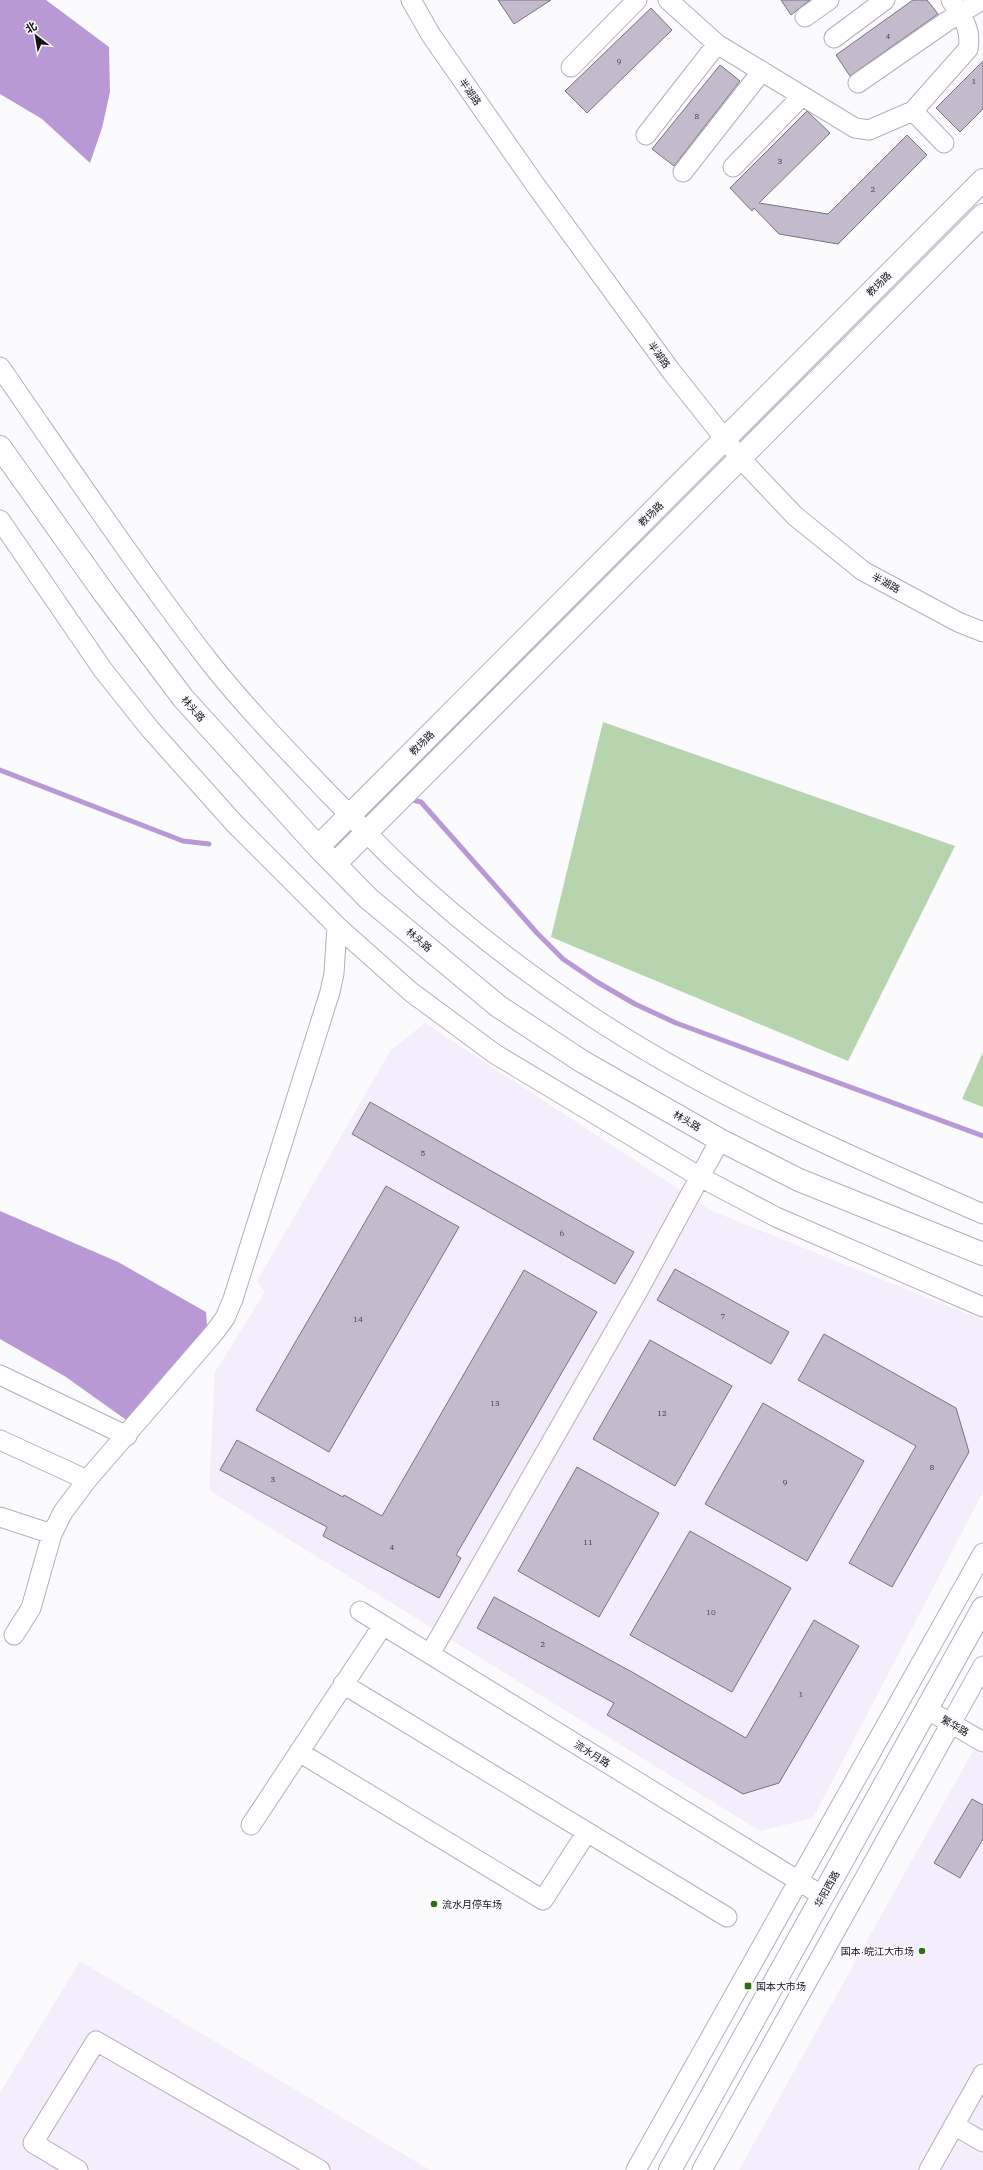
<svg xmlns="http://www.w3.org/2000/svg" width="983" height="2170" font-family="'IBM Plex Serif','Noto Sans SC',serif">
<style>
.built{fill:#f4edfc}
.green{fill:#b6d4ae}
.water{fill:#b899d6}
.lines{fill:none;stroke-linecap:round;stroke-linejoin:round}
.stream{stroke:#b899d6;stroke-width:5}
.building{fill:#c3bbcc;stroke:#7a7282}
.minor-casing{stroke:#b5adbe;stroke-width:21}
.major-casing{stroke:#b5adbe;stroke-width:24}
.minor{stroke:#fff;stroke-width:19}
.major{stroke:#fff;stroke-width:22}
.poi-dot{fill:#2b6f0c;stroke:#fbfafd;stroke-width:1.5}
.labels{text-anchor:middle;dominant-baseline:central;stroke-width:3.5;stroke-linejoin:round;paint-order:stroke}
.number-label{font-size:8px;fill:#403c45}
.street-label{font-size:10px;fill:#151218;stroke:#fbfafd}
.poi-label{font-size:10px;fill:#151218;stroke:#fbfafd;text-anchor:start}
</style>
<rect width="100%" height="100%" fill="#fbfafd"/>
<path class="built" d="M425 1023 712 1211 983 1320V1492L813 1818 760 1831 209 1490 215 1372 265 1292 257 1281 391 1050Z
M983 1733V2170H739Z
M80 1961 430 2170H0V2093Z"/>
<path class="green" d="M603 722 955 846 848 1061 551 937Z
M983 1052V1107L962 1099Z"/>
<path class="water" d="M0 0H46L109 47 110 92 102 128 90 163 42 119 0 94Z
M0 1211 118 1262 206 1312 208 1336 129 1422 66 1377 0 1339Z"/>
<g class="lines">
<path class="stream" d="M0 770 183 841 209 844
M412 800 421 802 537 933 563 959 597 982 635 1004 676 1023 983 1136"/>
</g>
<path class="building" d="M498 0H551L514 24Z
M781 0H810L791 15Z
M913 0H927L938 14 850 76 836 55Z
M651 8 672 30 587 113 565 91Z
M983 61V109L960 132 936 108Z
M720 65 740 81 674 166 652 149Z
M807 111 830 133 759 203 828 214 907 135 927 155 838 244 779 234 754 208 752 211 730 188Z
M370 1102 634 1252 615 1284 352 1134Z
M386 1186 459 1227 329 1452 256 1410Z
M675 1269 789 1332 771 1364 657 1300Z
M524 1270 597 1312 456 1555 461 1558 439 1598 323 1536 327 1527 220 1470 237 1440 343 1497 344 1495 382 1516Z
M824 1334 956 1408 969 1452 892 1587 849 1563 916 1446 798 1380Z
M650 1340 732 1386 675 1486 593 1439Z
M763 1403 864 1461 807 1561 705 1504Z
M577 1467 659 1513 599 1617 518 1571Z
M690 1531 791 1588 732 1692 630 1635Z
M494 1597 632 1672 746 1738 814 1620 859 1646 779 1783 743 1794 607 1715 614 1703 477 1628Z
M972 1799 983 1805V1839L960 1878 934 1863Z"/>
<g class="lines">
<defs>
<path id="minor" d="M411 0 431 35 534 183 671 371 740 458 795 516 863 571 958 622 983 632
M668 0 717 44 855 128 869 130 913 111 968 49C972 28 962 18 951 0
M805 17 829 0
M834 38 885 0
M571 67 637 0
M858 83 946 22 982 0
M913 111 944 143
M646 135 717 44
M733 167 802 96
M683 172 762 71
M0 367C68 465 135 565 208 660 245 707 287 750 328 793 352 817 374 841 398 864 459 922 532 978 603 1024 722 1101 853 1157 983 1214
M0 520 103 670 150 729 234 823 337 926 411 992 495 1054 700 1177 776 1217 983 1307
M0 1375 127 1436
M0 1440 87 1480
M0 1517 52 1534
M360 1611 823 1896
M14 1635 31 1608 52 1534 63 1512 87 1480 214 1333 225 1318 233 1299 330 992 334 973 337 926
M430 1654 639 1289 720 1140
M343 1684 727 1917
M928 1710 983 1742
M299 1752 543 1900 587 1832
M251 1825 383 1625
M954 2125 983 2142
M78 2170 33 2143 96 2041 320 2170
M636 2170 983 1553
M702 2170 983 1666
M929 2170 983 2074"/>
<path id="major" d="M0 447 104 593 183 698 318 847 369 899 498 1006 583 1062 720 1140 799 1180 983 1254
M318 847 983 180
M335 864 983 215
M670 2170 983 1608"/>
</defs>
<use href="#minor" class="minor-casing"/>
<use href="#major" class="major-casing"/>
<use href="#minor" class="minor"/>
<use href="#major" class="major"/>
</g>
<g class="poi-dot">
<circle cx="434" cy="1904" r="4"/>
<circle cx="922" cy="1951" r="4"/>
<rect x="744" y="1982" width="8" height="8" rx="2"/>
</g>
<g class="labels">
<g class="number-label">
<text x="888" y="36">4</text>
<text x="619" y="61">9</text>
<text x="974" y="81">1</text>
<text x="697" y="116">8</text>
<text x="780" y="161">3</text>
<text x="873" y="189">2</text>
<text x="423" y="1153">5</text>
<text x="562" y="1233">6</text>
<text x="723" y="1316">7</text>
<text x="358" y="1319">14</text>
<text x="495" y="1403">13</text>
<text x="662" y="1413">12</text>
<text x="932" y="1467">8</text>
<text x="273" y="1479">3</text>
<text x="785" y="1482">9</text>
<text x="588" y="1542">11</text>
<text x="392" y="1547">4</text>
<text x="711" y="1612">10</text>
<text x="543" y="1644">2</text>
<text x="801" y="1694">1</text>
</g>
<g class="street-label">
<text transform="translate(470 92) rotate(55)">半湖路</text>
<text transform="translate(879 284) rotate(-45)">教场路</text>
<text transform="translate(659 355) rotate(54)">半湖路</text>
<text transform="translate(651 514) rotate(-45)">教场路</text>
<text transform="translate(886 583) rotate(28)">半湖路</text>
<text transform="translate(193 709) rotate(49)">林头路</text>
<text transform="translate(422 743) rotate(-45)">教场路</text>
<text transform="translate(419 940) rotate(40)">林头路</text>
<text transform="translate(687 1121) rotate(30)">林头路</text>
<text transform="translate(955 1726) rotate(30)">繁华路</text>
<text transform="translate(592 1754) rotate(32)">流水月路</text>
<text transform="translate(827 1889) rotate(-61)">华阳西路</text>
</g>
<g class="poi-label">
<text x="442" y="1904">流水月停车场</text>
<text x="914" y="1951" text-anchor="end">国本·皖江大市场</text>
<text x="756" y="1986">国本大市场</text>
</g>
</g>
<g transform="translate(36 36) rotate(329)" stroke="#fbfafd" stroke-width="3" paint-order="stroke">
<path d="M0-3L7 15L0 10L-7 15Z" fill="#151218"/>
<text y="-6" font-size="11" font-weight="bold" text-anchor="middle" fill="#151218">北</text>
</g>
</svg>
